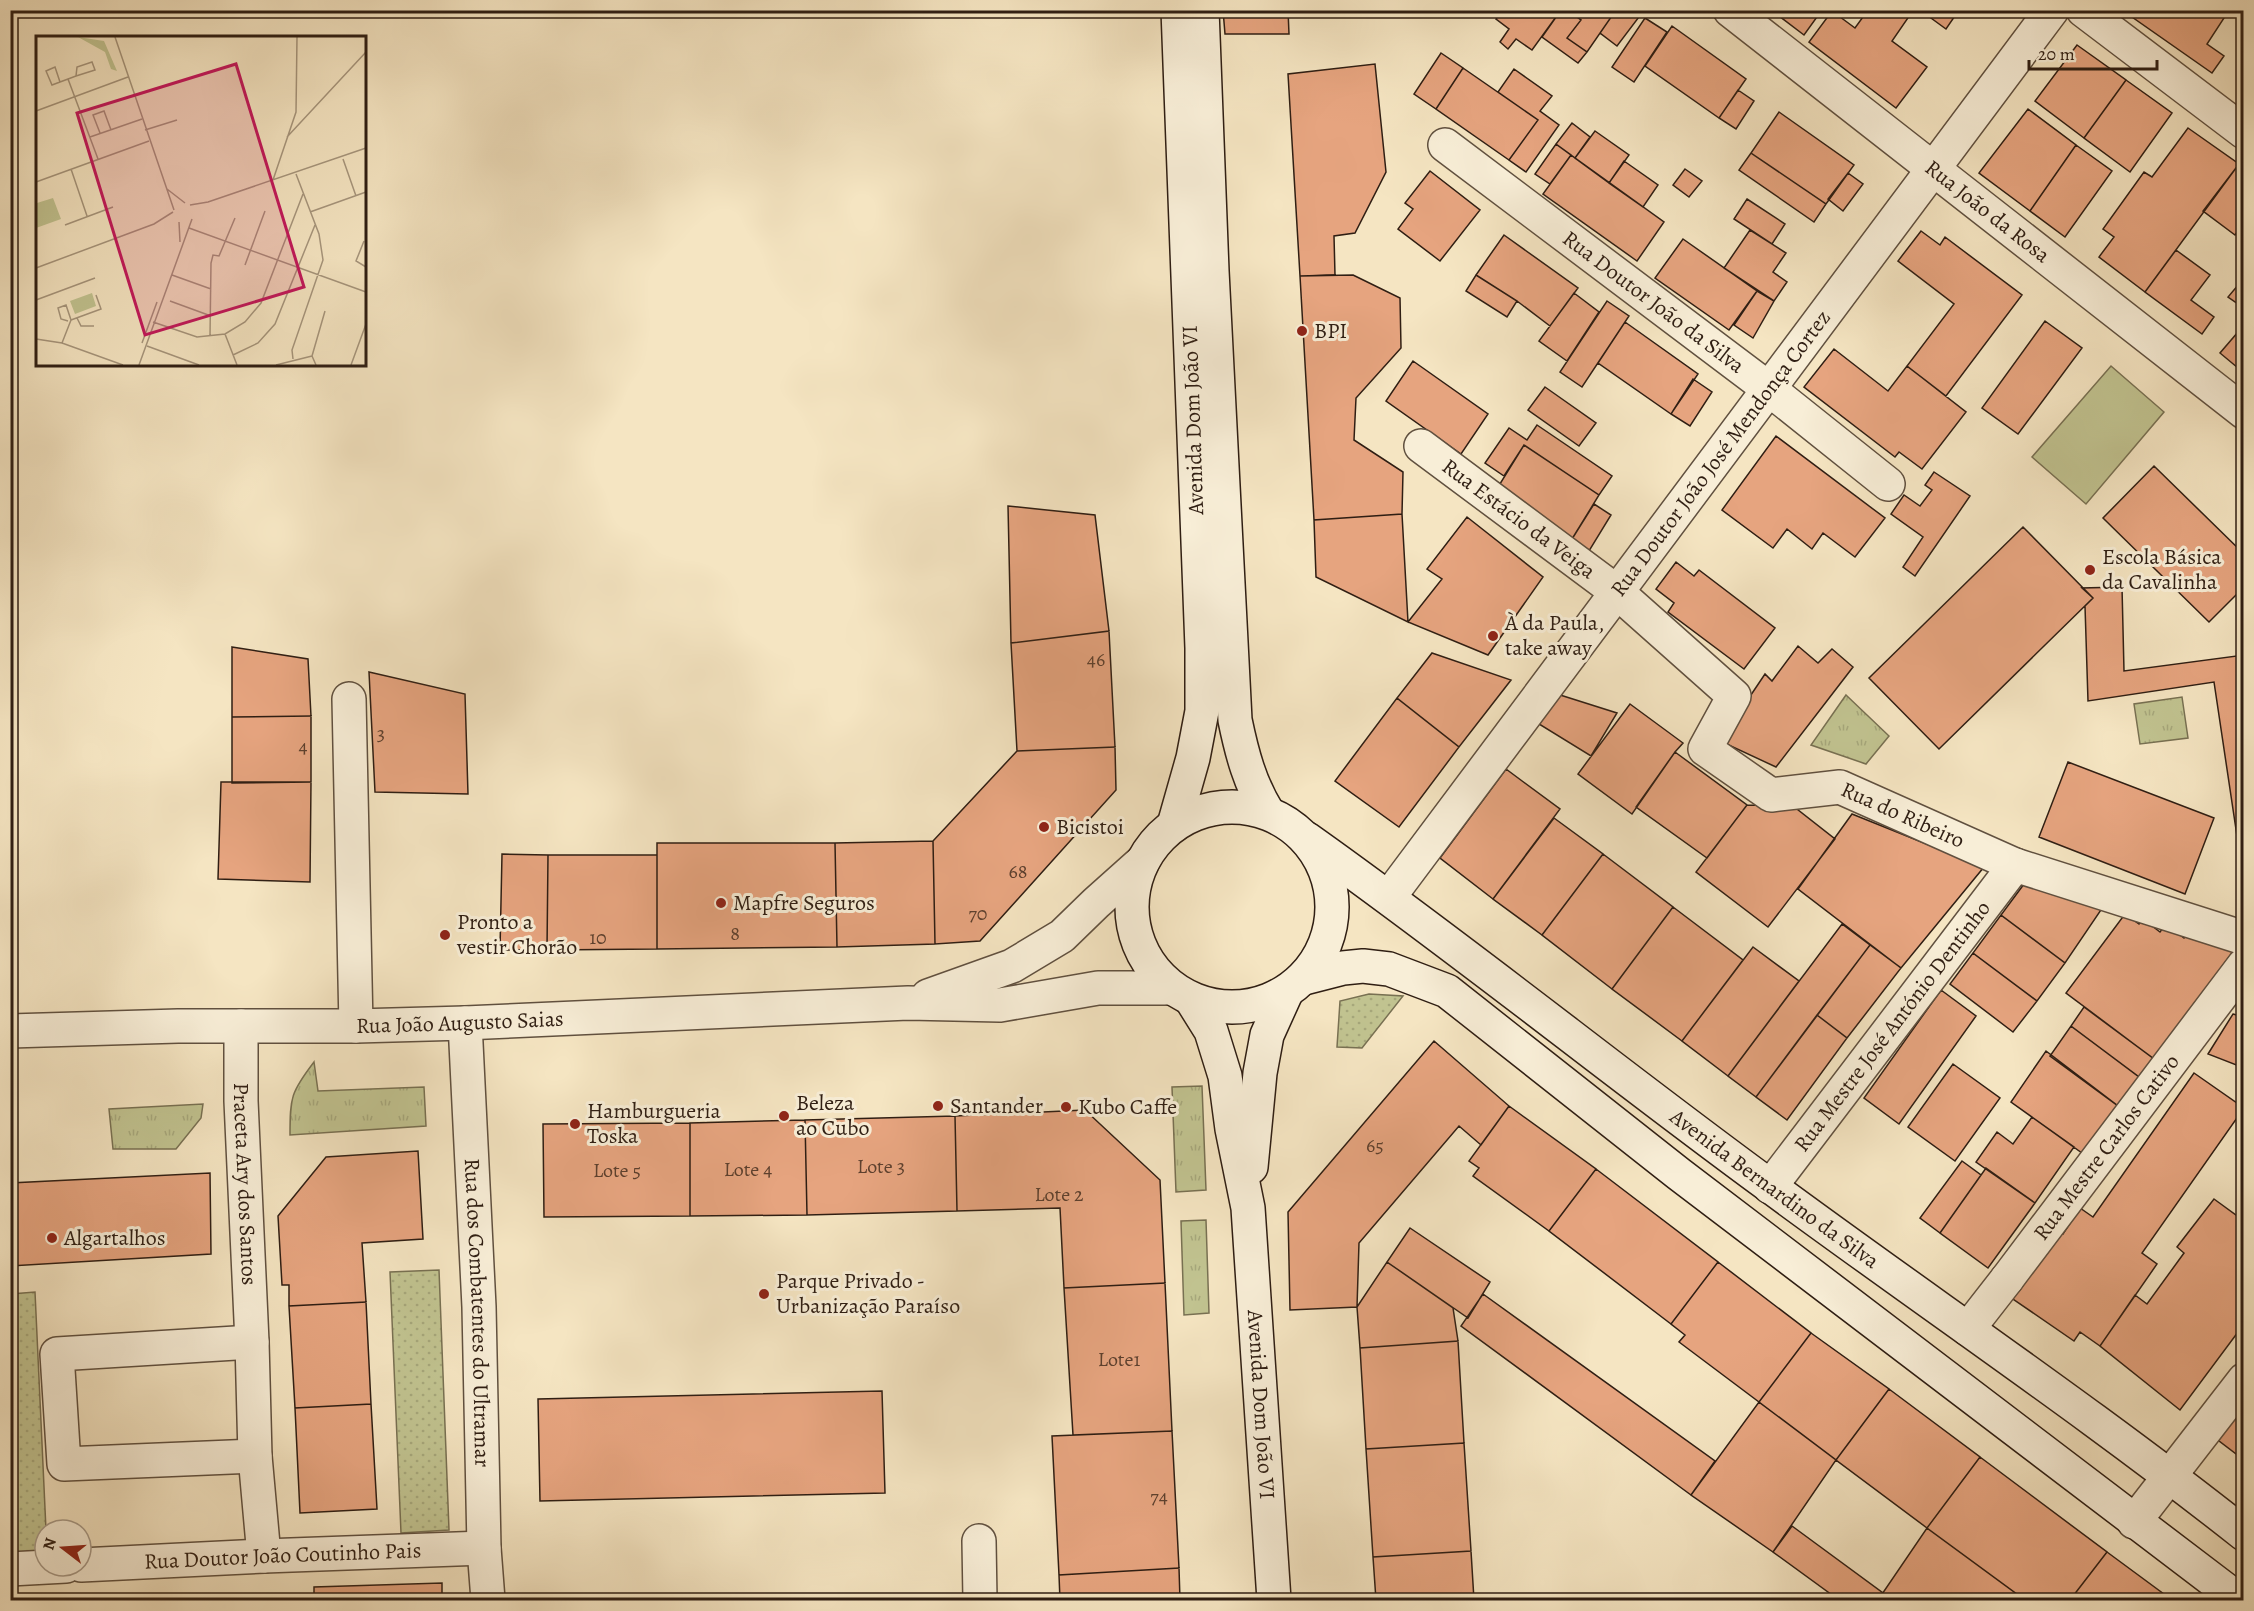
<svg xmlns="http://www.w3.org/2000/svg" width="2254" height="1611" font-family="Alegreya,serif">
<style>
.grass{fill:url(#grass-tufts);stroke:#787052;stroke-width:1.5}
.garden{fill:url(#garden-dots);stroke:#787052;stroke-width:1.5}
.pitch{fill:#c1c390;stroke:#787052;stroke-width:1.5}
.building{fill:#e6a47f;stroke:#2f1e13;stroke-width:1.5}
.lines{fill:none;stroke-linecap:round;stroke-linejoin:round}
.pedestrian-casing{stroke:#60503f;stroke-width:36}
.minor-casing{stroke:#60503f;stroke-width:36}
.secondary-casing{stroke:#2f1e13;stroke-width:36}
.pedestrian{stroke:#f8eed7;stroke-width:33}
.minor{stroke:#f8eed7;stroke-width:33}
.secondary{stroke:#f8eed7;stroke-width:33}
.poi-dot{fill:#8f2418;stroke:#f8eed7;stroke-width:2}
.labels{text-anchor:middle;dominant-baseline:central;stroke-width:6;stroke-linejoin:round;paint-order:stroke}
.number-label{font-size:20px;fill:#5d402e}
.street-label{font-size:22px;fill:#2f1e13;stroke:#f8eed7}
.poi-label{font-size:22px;fill:#2f1e13;stroke:#f8eed7;text-anchor:start}
.inset-road{fill:none;stroke:#a6957c;stroke-width:1.5}
.view{fill:#c2185b;fill-opacity:0.15;stroke:#c2185b;stroke-width:3}
.inset-edge{fill:none;stroke:#2f1e13;stroke-width:3}
</style>
<defs>
<pattern id="grass-tufts" width="24" height="20" patternUnits="userSpaceOnUse" patternTransform="scale(1.5)"><rect width="24" height="20" fill="#c1c390"/><path d="M3 7l-1-3M5 7V3M7 7l1-3M15 17l-1-3M17 17v-4M19 17l1-3" fill="none" stroke="#a6a77b"/></pattern>
<pattern id="garden-dots" width="8" height="8" patternUnits="userSpaceOnUse" patternTransform="scale(1.5)"><rect width="8" height="8" fill="#c1c390"/><path d="M2 2h.1M6 6h.1" fill="none" stroke="#a6a77b" stroke-width="1.8" stroke-linecap="round"/></pattern>
</defs>
<rect width="100%" height="100%" fill="#f5e5c2"/>
<filter id="stains"><feTurbulence type="fractalNoise" baseFrequency=".00333" numOctaves="4"/><feColorMatrix values="0 0 0 0 .2 0 0 0 0 .09 0 0 0 0 .02 0 0 0 .5 -.17"/></filter>
<radialGradient id="worn" r=".72"><stop offset=".6" stop-color="#630" stop-opacity="0"/><stop offset="1" stop-color="#630" stop-opacity=".3"/></radialGradient>
<path class="grass" d="M1846 695 1889 736 1866 764 1811 745Z
M2182 697 2188 738 2140 744 2134 704Z
M314 1062 318 1091 424 1087 426 1126 290 1135C290 1097 291 1092 314 1062Z
M1202 1086 1206 1190 1176 1192 1172 1087Z
M203 1104 201 1118 176 1149H113L109 1109Z
M1206 1220 1209 1313 1184 1315 1181 1221Z"/>
<path class="garden" d="M1369 994 1403 996 1362 1048 1337 1047 1340 1001Z
M439 1270 449 1530 401 1533 390 1272Z
M35 1292 46 1530 45 1558 11 1559V1294Z"/>
<path class="pitch" d="M2111 366 2164 412 2086 504 2032 457Z"/>
<path class="building" d="M1223 10H1288L1289 34H1225Z
M1502 10H1561L1532 50 1516 39 1508 49 1500 42 1509 29 1496 19Z
M1561 10H1567L1581 20 1567 38 1587 52 1578 63 1542 37Z
M1567 10H1616L1587 52 1567 38 1581 20Z
M1616 10H1638L1642 13 1617 46 1600 33Z
M1771 10H1822L1804 35Z
M1868 10H1904L1910 15 1892 41 1927 67 1896 108 1809 42 1832 11 1855 28Z
M1920 10H1959L1946 29Z
M2122 10H2220L2226 15 2207 44 2224 56 2212 73Z
M1645 18 1667 32 1634 82 1612 67Z
M1672 26 1746 79 1719 118 1645 66Z
M2077 45 2126 80 2084 138 2035 101Z
M1441 53 1463 68 1436 109 1414 94Z
M1375 64 1386 172 1355 233 1334 236 1335 275 1300 276 1288 74Z
M1463 68 1538 120 1509 160 1436 109Z
M1514 69 1552 96 1540 111 1559 125 1526 172 1509 160 1538 120 1498 92Z
M2126 80 2172 113 2130 172 2084 138Z
M1738 90 1754 101 1736 129 1719 118Z
M2028 109 2076 145 2030 211 1979 173Z
M1779 112 1854 165 1826 204 1751 153Z
M1572 123 1590 137 1575 158 1556 144Z
M2188 128 2239 164 2145 292 2099 257 2114 237 2103 229 2144 172 2152 177Z
M1595 131 1629 155 1609 183 1575 158Z
M1556 144 1571 155 1550 184 1535 174Z
M2076 145 2112 171 2065 237 2030 211Z
M1751 153 1826 204 1814 222 1739 170Z
M1571 155 1664 222 1637 261 1543 194Z
M1624 161 1658 185 1643 207 1609 183Z
M2239 164 2244 167V223L2235 235 2203 211Z
M1685 169 1702 181 1689 197 1673 185Z
M1430 171 1480 210 1440 261 1398 229 1413 209 1405 203Z
M1848 173 1863 184 1843 211 1828 199Z
M1747 199 1785 224 1772 244 1734 219Z
M1750 230 1786 253 1773 272 1787 282 1774 301 1724 268Z
M1921 231 1940 245 1945 237 2022 295 1946 396 1907 366 1954 304 1898 261Z
M1504 235 1578 288 1550 326 1517 301 1476 275Z
M1683 239 1757 291 1729 330 1655 278Z
M2176 250 2210 275 2191 300 2214 317 2202 334 2145 292Z
M1353 275 1400 298 1401 348 1356 398 1354 440 1403 472 1402 514 1314 520 1300 276Z
M1476 275 1517 301 1507 317 1466 291Z
M2244 278V308L2228 297Z
M1757 291 1774 301 1753 338 1734 325Z
M1574 293 1599 312 1567 361 1539 341Z
M1607 301 1629 316 1582 387 1560 372Z
M2045 321 2082 348 2018 434 1982 408Z
M1625 322 1698 374 1671 414 1598 363Z
M2244 325V373L2220 353Z
M1834 349 1888 391 1907 366 1966 412 1922 469 1899 452 1895 457 1804 387Z
M1413 361 1488 414 1461 454 1386 401Z
M1693 379 1712 392 1690 426 1671 414Z
M1545 387 1596 423 1579 446 1528 410Z
M1537 425 1612 476 1599 495 1524 445 1504 476 1485 463 1509 428 1527 440Z
M1776 436 1885 518 1855 557 1823 533 1812 549 1787 529 1773 548 1722 510Z
M1524 445 1599 495 1572 539 1498 487Z
M2154 466 2244 554V587L2209 622 2103 518Z
M1934 472 1970 496 1915 576 1903 567 1923 537 1891 514 1904 495 1920 506 1932 490 1925 485Z
M1594 504 1611 515 1589 551 1572 539Z
M1008 506 1095 515 1109 631 1011 643Z
M1402 514 1408 622 1316 577 1314 520Z
M1467 517 1543 577 1488 655 1408 622 1442 579 1427 569Z
M2023 527 2093 598 1939 749 1869 678Z
M1676 562 1694 576 1699 570 1775 628 1744 669 1668 612 1674 603 1656 589Z
M2122 587 2124 671 2244 655V684L2240 685 2244 714V883L2214 682 2088 701 2085 606 2093 598 2082 588Z
M1109 631 1115 747 1017 751 1011 643Z
M1798 646 1818 663 1832 649 1853 667 1776 767 1720 741 1765 674 1772 681Z
M232 647 308 659 311 716 232 717Z
M1432 653 1511 680 1459 747 1397 698Z
M369 672 465 694 468 794 375 792Z
M1557 694 1617 713 1591 756 1539 724Z
M1397 698 1459 747 1399 827 1335 781Z
M1630 704 1683 743 1675 752 1632 814 1578 774Z
M311 716V782L232 783V717Z
M1115 747 1116 790 980 941 935 944 933 841 1017 751Z
M1675 752 1747 805 1707 858 1636 807Z
M2068 762 2214 818 2185 894 2039 837Z
M1506 769 1560 809 1493 899 1440 858Z
M221 782H311L310 882 218 879Z
M1747 805 1793 806 1835 839 1768 927 1696 872Z
M1852 814 1984 867 1901 968 1798 889Z
M1554 818 1603 854 1542 935 1493 899Z
M933 841 935 944 837 947 835 843Z
M657 843H835L837 947 657 949Z
M502 854 548 855 547 950H500Z
M1603 854 1673 907 1612 989 1542 935Z
M548 855H657V949L547 950Z
M2027 880 2103 907 2065 963 2001 915Z
M1673 907 1743 960 1682 1041 1612 989Z
M2125 914 2139 924 2143 919 2160 932 2166 924 2184 938 2191 930 2235 949 2154 1059 2066 993Z
M2001 915 2065 963 2037 1001 1973 953Z
M1842 924 1870 945 1756 1097 1728 1076Z
M1870 945 1901 968 1847 1038 1817 1015Z
M1753 947 1799 981 1728 1076 1682 1041Z
M1973 953 2037 1001 2013 1032 1950 984Z
M1941 990 1976 1016 1899 1124 1864 1098Z
M2084 1007 2154 1059 2139 1077 2071 1026Z
M2233 1014 2244 1017V1068L2208 1054Z
M1817 1015 1847 1038 1787 1120 1756 1097Z
M2071 1026 2139 1077 2118 1106 2050 1056Z
M1434 1041 1509 1106 1481 1145 1459 1126 1359 1243 1357 1307 1290 1310 1288 1212Z
M2046 1051 2118 1106 2082 1153 2011 1102Z
M1953 1064 2000 1098 1955 1161 1908 1127Z
M2194 1073 2244 1108 2142 1253 2157 1264 2100 1346 2080 1332 2074 1341 2010 1297 2057 1230 2063 1234 2080 1208 2093 1217Z
M1509 1106 1596 1169 1549 1231 1473 1176 1479 1168 1469 1161Z
M1085 1110 1160 1180 1165 1283 1064 1288 1060 1208 957 1211 955 1116Z
M955 1116 957 1211 807 1215 805 1120Z
M2032 1117 2074 1147 2035 1203 1976 1162 1997 1132 2013 1144Z
M805 1120 807 1215 690 1216V1123Z
M690 1123V1216L544 1217 543 1124Z
M418 1151 423 1239 362 1243 366 1302 289 1306V1285H282L278 1216 326 1157Z
M1962 1161 1981 1175 1940 1233 1920 1218Z
M1986 1168 2035 1203 1988 1268 1940 1233Z
M1596 1169 1718 1262 1671 1324 1549 1231Z
M210 1173 211 1254 10 1266V1183Z
M2214 1199 2244 1221V1324L2180 1410 2100 1346 2135 1295 2147 1304 2184 1253 2177 1247Z
M1410 1228 1490 1282 1468 1318 1387 1262Z
M1387 1262 1453 1308 1458 1341 1360 1348 1357 1307Z
M1718 1262 1811 1333 1759 1402 1679 1342 1685 1335 1671 1324Z
M1165 1283 1172 1431 1073 1435 1064 1288Z
M1483 1294 1715 1461 1691 1495 1461 1326Z
M366 1302 371 1404 295 1408 289 1306Z
M1811 1333 1889 1389 1836 1460 1759 1402Z
M1458 1341 1464 1443 1366 1449 1360 1348Z
M1889 1389 1980 1457 1927 1528 1836 1460Z
M2244 1390V1460L2210 1434Z
M882 1391 885 1493 540 1501 538 1399Z
M1759 1402 1836 1460 1773 1552 1691 1495Z
M371 1404 377 1509 300 1513 295 1408Z
M1172 1431 1179 1568 1059 1575 1052 1436Z
M1464 1443 1471 1551 1373 1557 1366 1449Z
M1980 1457 2107 1552 2070 1600H2025L1927 1528Z
M1792 1526 1883 1593 1878 1600H1839L1773 1552Z
M1927 1528 2025 1600H1878Z
M1471 1551 1474 1600H1376L1373 1557Z
M2107 1552 2172 1600H2070Z
M1179 1568 1180 1600H1060L1059 1575Z
M442 1583V1600H314V1587Z
M237 1595V1600H111Z"/>
<g class="lines">
<defs>
<path id="pedestrian" d="M1968 1329 2007 1279"/>
<g id="minor">
<path id="s1" d="M1730 10 2244 412"/>
<path d="M2083 10 2244 132"/>
<path id="s2" d="M1445 145 1769 389 1888 484"/>
<path id="s3" d="M1421 446 1617 592 1734 696 1705 749 1771 795 1840 787 2015 865 2244 938"/>
<path d="M349 699 356 1026"/>
<path id="s4" d="M1389 897 2052 10"/>
<path d="M928 996 1012 966 1062 936 1096 903 1143 861"/>
<path id="s5" d="M465 1023 479 1307 484 1548 488 1600"/>
<path id="s6" d="M241 1026V1101L252 1342 255 1456 264 1556"/>
<path id="s7" d="M10 1031 178 1026H356L465 1023 908 1003 1000 1005 1098 988H1171"/>
<path id="s8" d="M1770 1187 2015 865"/>
<path id="s9" d="M2007 1279 2244 965"/>
<path d="M252 1342 57 1354 64 1464 255 1456"/>
<path d="M2134 1522 2244 1380"/>
<path d="M979 1541 980 1600"/>
<path id="s10" d="M81 1565 264 1556 484 1548"/>
<path d="M10 1569 66 1566"/>
</g>
<g id="secondary">
<path d="M1202 10 1212 271 1235 720C1242 754 1250 784 1268 813"/>
<circle cx="1232" cy="907" r="100"/>
<path d="M1174 825 1193 758 1202 711V648L1178 10"/>
<path id="s11" d="M1307 839C1465 951 1615 1073 1771 1187 1928 1303 2090 1412 2244 1534"/>
<path d="M1304 978 1343 968 1363 966 1389 969 1447 991 1679 1174 2239 1600"/>
<path id="s12" d="M1191 999 1211 1031 1225 1076 1232 1129 1248 1208 1274 1600"/>
<path d="M1251 1167 1260 1073 1267 1035 1286 993"/>
</g>
</defs>
<use href="#pedestrian" class="pedestrian-casing"/>
<use href="#minor" class="minor-casing"/>
<use href="#secondary" class="secondary-casing"/>
<use href="#pedestrian" class="pedestrian"/>
<use href="#minor" class="minor"/>
<use href="#secondary" class="secondary"/>
</g>
<g class="poi-dot">
<circle cx="1302" cy="331" r="6"/>
<circle cx="2090" cy="570" r="6"/>
<circle cx="1493" cy="636" r="6"/>
<circle cx="1044" cy="827" r="6"/>
<circle cx="721" cy="903" r="6"/>
<circle cx="445" cy="935" r="6"/>
<circle cx="938" cy="1106" r="6"/>
<circle cx="1066" cy="1107" r="6"/>
<circle cx="784" cy="1116" r="6"/>
<circle cx="575" cy="1124" r="6"/>
<circle cx="52" cy="1238" r="6"/>
<circle cx="764" cy="1294" r="6"/>
</g>
<g class="labels">
<g class="number-label">
<text x="1096" y="659">46</text>
<text x="381" y="733">3</text>
<text x="303" y="746">4</text>
<text x="1018" y="871">68</text>
<text x="978" y="913">70</text>
<text x="735" y="933">8</text>
<text x="598" y="937">10</text>
<text x="1375" y="1145">65</text>
<text x="881" y="1166">Lote 3</text>
<text x="748" y="1169">Lote 4</text>
<text x="617" y="1170">Lote 5</text>
<text x="1059" y="1194">Lote 2</text>
<text x="1119" y="1359">Lote1</text>
<text x="1159" y="1496">74</text>
</g>
<g class="street-label">
<text stroke="none"><textPath href="#s1" startOffset="327">Rua João da Rosa</textPath></text>
<text stroke="none"><textPath href="#s2" startOffset="261">Rua Doutor João da Silva</textPath></text>
<text transform="translate(1193 420) rotate(-92)">Avenida Dom João VI</text>
<text stroke="none"><textPath href="#s4" startOffset="554">Rua Doutor João José Mendonça Cortez</textPath></text>
<text stroke="none"><textPath href="#s3" startOffset="122">Rua Estácio da Veiga</textPath></text>
<text stroke="none"><textPath href="#s3" startOffset="680">Rua do Ribeiro</textPath></text>
<text stroke="none"><textPath href="#s7" startOffset="450">Rua João Augusto Saias</textPath></text>
<text stroke="none"><textPath href="#s8" startOffset="202">Rua Mestre José António Dentinho</textPath></text>
<text stroke="none"><textPath href="#s9" startOffset="165">Rua Mestre Carlos Cativo</textPath></text>
<text stroke="none"><textPath href="#s6" startOffset="158">Praceta Ary dos Santos</textPath></text>
<text stroke="none"><textPath href="#s11" startOffset="584">Avenida Bernardino da Silva</textPath></text>
<text stroke="none"><textPath href="#s5" startOffset="290">Rua dos Combatentes do Ultramar</textPath></text>
<text stroke="none"><textPath href="#s12" startOffset="416">Avenida Dom João VI</textPath></text>
<text stroke="none"><textPath href="#s10" startOffset="202">Rua Doutor João Coutinho Pais</textPath></text>
</g>
<g class="poi-label">
<text x="1314" y="331">BPI</text>
<text x="2102" y="557">Escola Básica<tspan x="2102" dy="25">da Cavalinha</tspan></text>
<text x="1505" y="623">À da Paula,<tspan x="1505" dy="25">take away</tspan></text>
<text x="1056" y="827">Bicistoi</text>
<text x="733" y="903">Mapfre Seguros</text>
<text x="457" y="922">Pronto a<tspan x="457" dy="25">vestir Chorão</tspan></text>
<text x="796" y="1103">Beleza<tspan x="796" dy="25">ao Cubo</tspan></text>
<text x="950" y="1106">Santander</text>
<text x="1078" y="1107">Kubo Caffe</text>
<text x="587" y="1111">Hamburgueria<tspan x="587" dy="25">Toska</tspan></text>
<text x="64" y="1238">Algartalhos</text>
<text x="776" y="1281">Parque Privado -<tspan x="776" dy="25">Urbanização Paraíso</tspan></text>
</g>
</g>
<g transform="translate(36 36)">
<rect width="330" height="330" fill="#f5e5c2"/>
<path d="M17 162 25 183 0 192V164L1 167ZM56 257 60 270 39 278 34 265Z" fill="#c1c390"/>
<path d="M42 1 68 5 81 35 75 33 69 16Z" fill="#c1c390"/>
<path class="inset-road" d="M79 1 138 174M32 43 62 123M24 46 19 31 10 35 16 49 40 40 59 34 56 26 41 31 40 40M0 75 92 41M109 94 141 84M64 97 57 79 68 75 75 94M54 101 106 83M251 101 330 16M307 123 320 160M35 133 51 180M237 144 260 76 261 1M0 146 113 105M131 153 149 167M154 169 172 166 330 112M274 176 330 156M143 186 144 206M29 189 77 171M153 192 330 256M328 205 320 225 330 231M209 229 229 175M0 232 118 188 137 176M136 239 175 253M0 264 59 242M134 265 175 280M41 282 45 290H58M35 284 65 273 60 259M117 286 161 301 189 298 209 286 225 267 267 158M189 298 201 329M174 300 175 227 177 219 183 220 199 182M0 303 26 307 87 329M26 307 35 284 30 269 22 272 25 283 32 285M106 307 121 266M111 310 163 329M197 319 222 307 239 288 279 189M257 323 256 314 287 224 283 198 260 138M103 329 156 183M240 329 276 320M280 329 276 320 289 275M315 329 330 288"/>
<path class="view" d="M200 28 268 251 109 299 41 77Z"/>
<rect width="330" height="330" class="inset-edge"/>
</g>
<rect width="2254" height="1611" fill="none" stroke="#f5e5c2" stroke-width="36"/>
<rect x="12" y="12" width="2230" height="1587" fill="none" stroke="#2f1e13" stroke-width="3"/>
<rect x="18" y="18" width="2218" height="1575" fill="none" stroke="#2f1e13" stroke-width="1.5"/>
<g transform="translate(63 1548) rotate(287)"><circle r="28" fill="#f8eed7" stroke="#a89b89" stroke-width="1.5"/>
<path d="M0-4.5L10 22L0 15L-10 22Z" fill="#8f2418"/>
<text y="-9" font-size="16" font-weight="bold" text-anchor="middle" fill="#2f1e13">N</text>
</g>
<path d="M2029 60v9h128v-9" fill="none" stroke="#2f1e13" stroke-width="3"/>
<text x="2038" y="60" font-size="18" fill="#2f1e13" stroke="#f8eed7" stroke-width="4.5" paint-order="stroke">20 m</text>
<rect width="100%" height="100%" filter="url(#stains)"/>
<rect width="100%" height="100%" fill="url(#worn)"/>
</svg>
